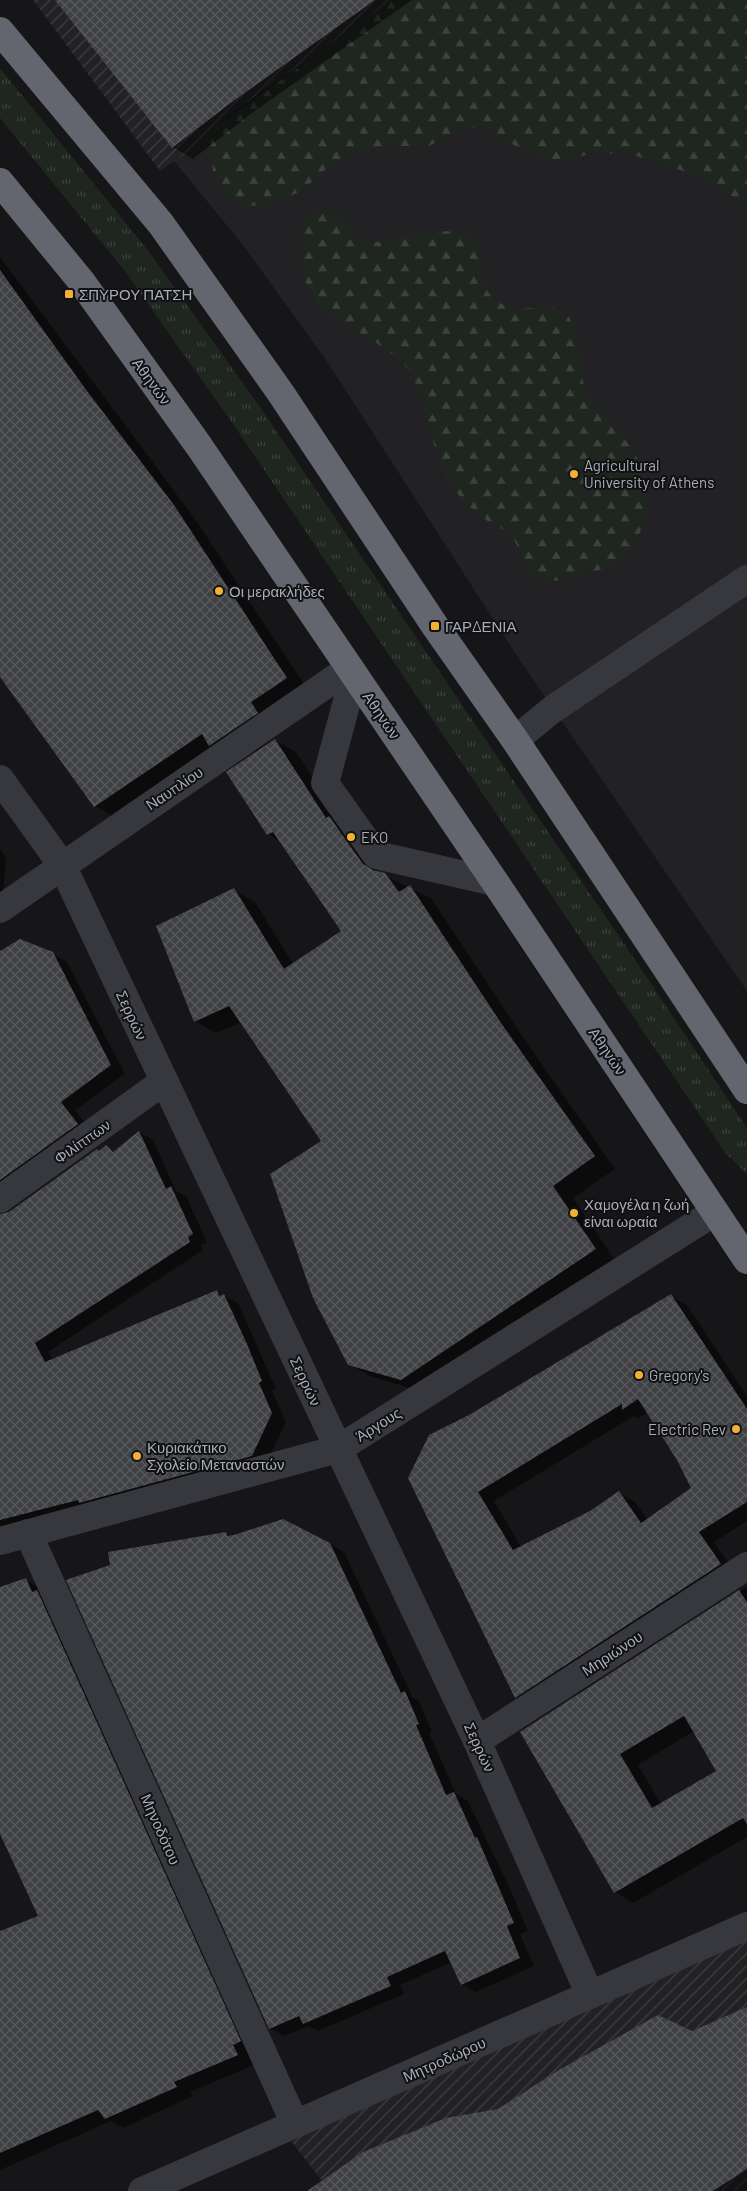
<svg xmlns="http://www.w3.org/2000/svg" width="747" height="2191" font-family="Barlow,sans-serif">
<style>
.built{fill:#222225}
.industrial{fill:url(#industrial-furrows)}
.grass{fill:url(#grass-tufts)}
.forest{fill:url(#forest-firs)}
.shadow{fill:#0007;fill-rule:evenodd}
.building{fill:url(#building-cross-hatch);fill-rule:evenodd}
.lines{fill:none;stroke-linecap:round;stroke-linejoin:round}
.minor{stroke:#37383d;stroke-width:28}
.highway{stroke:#63666e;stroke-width:28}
.poi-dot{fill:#f2b134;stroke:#111113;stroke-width:2}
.labels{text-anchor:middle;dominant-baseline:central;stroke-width:4;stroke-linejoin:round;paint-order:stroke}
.poi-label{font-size:15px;fill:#a8adb8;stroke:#111113;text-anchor:start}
.street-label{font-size:15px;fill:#a8adb8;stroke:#111113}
</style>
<defs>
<pattern id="industrial-furrows" width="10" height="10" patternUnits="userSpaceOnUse" patternTransform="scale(1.25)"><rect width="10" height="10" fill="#222225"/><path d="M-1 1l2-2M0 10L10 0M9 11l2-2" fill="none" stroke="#3f3f43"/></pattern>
<pattern id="grass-tufts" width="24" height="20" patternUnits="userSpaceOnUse" patternTransform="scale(1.25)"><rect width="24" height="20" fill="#1e261f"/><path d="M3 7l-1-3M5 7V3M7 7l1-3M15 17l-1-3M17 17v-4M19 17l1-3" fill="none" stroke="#3c433d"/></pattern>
<pattern id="forest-firs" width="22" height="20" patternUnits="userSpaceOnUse" patternTransform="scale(1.25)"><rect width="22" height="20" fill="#1e261f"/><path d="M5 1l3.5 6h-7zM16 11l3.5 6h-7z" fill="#3c433d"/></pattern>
<pattern id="building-cross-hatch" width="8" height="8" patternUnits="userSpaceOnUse" patternTransform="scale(1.25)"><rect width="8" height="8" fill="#404145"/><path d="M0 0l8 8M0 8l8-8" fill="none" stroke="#595a5e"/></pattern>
</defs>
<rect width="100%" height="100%" fill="#161618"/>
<path class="built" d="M393 0H747V991L517 656 326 360 243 245 174 161 209 136 218 125Z"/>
<path class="industrial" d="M33 0H393L235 111 218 125 210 136 160 171Z
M747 1936V2191H330L284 2132Z"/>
<path class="grass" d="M0 68 146 248 262 410 654 988 747 1128V1174L726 1154 233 424 124 270 0 118Z"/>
<path class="forest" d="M393 0H747V205L699 176 630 154 593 153 563 161 539 157 506 141 485 125 455 132 429 146H385L353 151 328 167 303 190 270 205 247 206 227 195 213 171 210 136 218 125Z
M322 210 343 215 356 238 367 244C386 241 441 228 458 232 502 241 463 280 500 303 519 315 544 301 563 312 583 324 577 367 585 388 595 413 621 429 634 452 652 483 653 520 630 548 625 554 618 563 611 566 603 570 593 571 584 573 569 578 547 587 533 574 523 565 520 547 511 536 506 530 496 526 489 522 470 509 452 491 443 469 438 456 433 442 429 428 422 407 420 386 407 368 402 360 394 355 387 350 345 319 305 318 301 256 300 237 298 232 307 214Z"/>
<path class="shadow" d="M56 0H412L252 113 193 159 173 147Z
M0 257 195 519 308 690 116 818 95 806 0 675Z
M275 740 296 752 343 825 350 829 381 874 431 898 522 1036 615 1169 573 1198 616 1262 423 1392 370 1376 349 1364 323 1141 242 1022 216 1033 195 1021 234 890 255 902 293 964 343 931 281 842 268 834Z
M0 849 6 857 3 894 0 896Z
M0 952 52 953 67 962 125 1074 75 1110 92 1132 0 1201Z
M139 1132 153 1140 176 1191 186 1196 207 1242 201 1245 203 1250 48 1352 53 1360 217 1292 238 1303 276 1389 272 1391 286 1422 266 1464 0 1533V1213L1 1216 9 1213 106 1147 115 1152Z
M671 1296 687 1305 747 1396V1521L714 1542 736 1574 532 1706 516 1697 410 1478 470 1416ZM648 1412 678 1460 693 1489 648 1520 635 1502 619 1493 590 1512 521 1547 494 1501 634 1416 639 1418Z
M225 1533 232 1537 330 1544 344 1552 413 1698 419 1701 432 1732 429 1733 456 1794 468 1801 511 1891 528 1931 520 1934 534 1966 476 1992 462 1984 452 1962 400 1985 404 1994 318 2031 309 2026 284 2036 270 2028Z
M26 1580 43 1590 254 2065 190 2092 193 2096 123 2128 111 2121 0 2170V1932L40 1917 0 1831V1589Z
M747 1587V1837L633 1903 615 1892 522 1732ZM694 1731 718 1772 661 1804 638 1765Z
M747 2008V2191H309L498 2110Z"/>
<path class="building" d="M55 0H375L232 102 172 148Z
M0 270 87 391 174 505 287 678 251 702 258 713 209 746 202 734 94 807 0 677Z
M275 739 326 818 329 816 363 864 373 870 385 873 399 892 410 885 501 1023 595 1156 553 1186 596 1249 401 1380 348 1365 313 1298 270 1174 321 1141 229 1006 194 1022 156 926 234 888 284 969 341 931 273 832 267 835 226 772Z
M20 939 53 952 111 1065 61 1102 78 1124 0 1180V951Z
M139 1131 166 1189 171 1186 193 1234 188 1237 190 1242 35 1343 45 1362 217 1290 219 1296 224 1294 247 1344 262 1381 259 1383 272 1413 252 1456 79 1503 78 1500 0 1520V1214L9 1212 97 1149 99 1151 106 1145 113 1152Z
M671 1294 747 1409V1502L699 1532 721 1564 515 1698 408 1478 429 1435 469 1415ZM638 1399 677 1460 691 1488 641 1523 619 1491 590 1511 513 1550 478 1492 622 1404V1410Z
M283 1519 330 1543 401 1693 405 1691 419 1724 416 1725 446 1795 454 1792 475 1838 477 1837 514 1923 507 1926 520 1958 461 1985 445 1951 387 1977 391 1986 303 2024 299 2016 269 2029 66 1580 110 1565 108 1552 226 1532 227 1536 234 1535Z
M26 1578 32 1592 37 1590 241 2041 233 2045 238 2055 174 2082 177 2087 105 2119 98 2110 0 2153V1931L38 1916 0 1834V1587Z
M739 1590 747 1602V1824L743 1818 614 1893 520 1732ZM684 1716 716 1771 652 1808 620 1754Z
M747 2007V2169L713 2191H307L363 2152 446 2118 498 2109 557 2071 658 2015 692 2031Z"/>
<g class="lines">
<path class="minor" d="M354 675 325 783 376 855 495 882
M515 740 553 709 747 579
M0 779 62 865 477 1741 590 1995
M0 909 350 668
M0 1199 163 1082
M28 1533 295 2124
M0 1541 338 1449 715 1212
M477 1741 747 1566
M142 2191 747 1926"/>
<path class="highway" d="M0 31 161 224 280 392 435 626 515 740 747 1090
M0 182 81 281 199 446 495 882 747 1260"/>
</g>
<g class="poi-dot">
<rect x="64" y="289" width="10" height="10" rx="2.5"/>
<circle cx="574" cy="474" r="5"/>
<circle cx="219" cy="591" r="5"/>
<rect x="430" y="621" width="10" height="10" rx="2.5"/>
<circle cx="351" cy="837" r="5"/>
<circle cx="574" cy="1213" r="5"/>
<circle cx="639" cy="1375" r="5"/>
<circle cx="736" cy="1429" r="5"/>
<circle cx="137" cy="1456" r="5"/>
</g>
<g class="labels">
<g class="poi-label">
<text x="79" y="294">ΣΠΥΡΟΥ ΠΑΤΣΗ</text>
<text x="584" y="465">Agricultural<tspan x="584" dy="17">University of Athens</tspan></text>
<text x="229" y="591">Οι μερακλήδες</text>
<text x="445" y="626">ΓΑΡΔΕΝΙΑ</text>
<text x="361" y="837">EKO</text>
<text x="584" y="1204">Χαμογέλα η ζωή<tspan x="584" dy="17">είναι ωραία</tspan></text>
<text x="649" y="1375">Gregory's</text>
<text x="726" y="1429" text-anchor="end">Electric Rev</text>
<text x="147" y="1447">Κυριακάτικο<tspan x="147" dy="17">Σχολείο Μεταναστών</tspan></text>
</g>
<g class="street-label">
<text transform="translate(152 381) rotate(54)">Αθηνών</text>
<text transform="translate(382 715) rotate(56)">Αθηνών</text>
<text transform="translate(174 788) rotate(-34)">Ναυπλίου</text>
<text transform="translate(132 1015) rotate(65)">Σερρών</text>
<text transform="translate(608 1051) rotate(56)">Αθηνών</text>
<text transform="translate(82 1141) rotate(-35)">Φιλίππων</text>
<text transform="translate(306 1381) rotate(65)">Σερρών</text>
<text transform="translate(378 1424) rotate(-32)">Άργους</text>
<text transform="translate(612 1653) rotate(-33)">Μηριώνου</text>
<text transform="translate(480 1747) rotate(65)">Σερρών</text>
<text transform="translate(161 1829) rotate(66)">Μηνοδότου</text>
<text transform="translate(444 2059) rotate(-24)">Μητροδώρου</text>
</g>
</g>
</svg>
